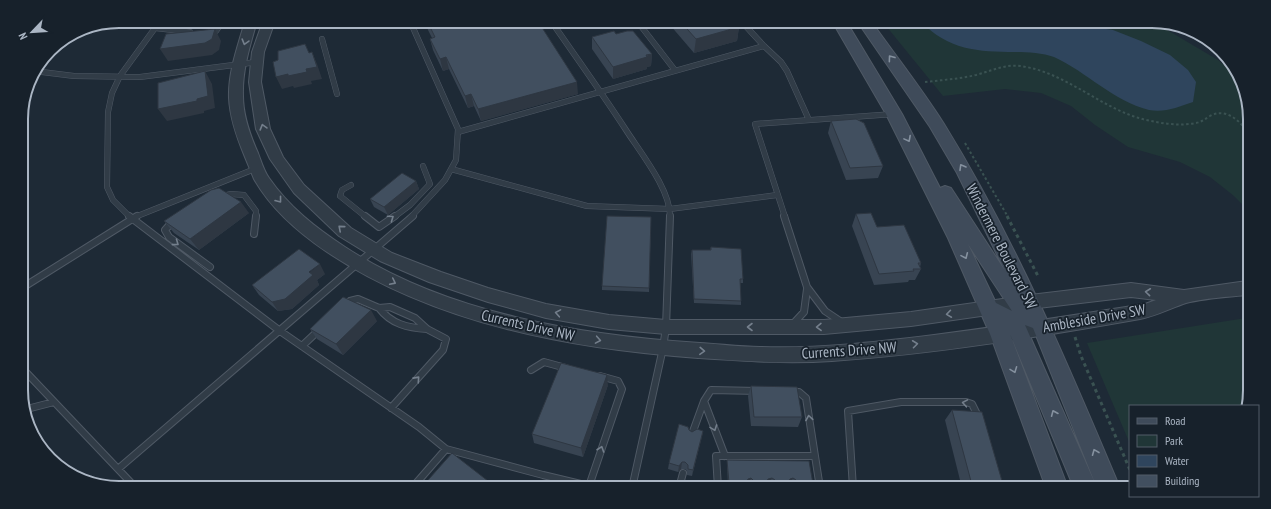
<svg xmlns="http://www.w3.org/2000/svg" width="1271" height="509" font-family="'PT Sans Narrow',sans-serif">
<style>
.green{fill:#203637}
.water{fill:#2f455d}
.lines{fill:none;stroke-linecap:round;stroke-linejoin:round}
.service-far1-casing{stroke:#4f5965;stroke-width:6}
.service-casing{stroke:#4f5965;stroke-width:8}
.tertiary-casing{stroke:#4f5965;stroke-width:2}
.secondary-casing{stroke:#4f5965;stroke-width:2}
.path-far1{stroke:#3a5252;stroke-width:2;stroke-dasharray:2.5 2.5;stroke-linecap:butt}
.path{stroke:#3a5252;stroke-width:3;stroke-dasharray:3.5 3.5;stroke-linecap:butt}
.service-far1{stroke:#313c47;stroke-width:5}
.service{stroke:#313c47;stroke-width:6}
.tertiary{fill:#313c47;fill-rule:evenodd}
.secondary{fill:#3f4b5a;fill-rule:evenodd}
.wall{fill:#384452}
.shaded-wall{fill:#2e3742}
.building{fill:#414f5f;stroke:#2e3742}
.oneway{stroke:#747f8c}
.oneway2{stroke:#85919f}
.labels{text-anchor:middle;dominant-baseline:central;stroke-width:3.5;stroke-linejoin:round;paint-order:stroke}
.street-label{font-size:15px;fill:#abb6c4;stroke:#17212b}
.rim{fill:none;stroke:#abb6c4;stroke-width:2}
</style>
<rect width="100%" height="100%" fill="#1e2a36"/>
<path class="green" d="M882 21H1152L1218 60 1237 77 1249 106 1248 210 1234 196 1210 177 1180 162 1128 147 1095 125 1071 106 1041 93 1005 89 943 96Z
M1246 318 1245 406H1130V444L1087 343Z"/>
<path class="water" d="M921 21H1051L1113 30 1141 41 1170 55 1188 70 1196 82 1193 102C1178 107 1165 113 1149 110 1113 101 1087 72 1054 57 1043 53 1027 52 1015 52 979 52 947 50 921 21Z"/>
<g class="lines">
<defs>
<path id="service-far1" d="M410 21 458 129 456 160 445 180 411 217
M551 21C576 57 602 93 626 130 640 152 671 190 670 217
M637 21 674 69
M210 32 216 31 223 21
M322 39 337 94
M764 46 781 62 787 71 809 120
M34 71 74 76 140 77 257 62
M458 132 764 46 741 21
M451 169 587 206 670 209 777 195
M351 185 342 190 340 196 366 217
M223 196 231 194 244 195 256 211V217
M130 217 113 200 107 187 108 112 112 93 120 76 155 28 190 32
M135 217 257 168
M394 217 410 205 430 184 423 166
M785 217 755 124 894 114"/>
<path id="service" d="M129 216 280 331 419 427 446 449 543 475 589 486 605 488
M365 216 379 227 395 216
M784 216 807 287 825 311 843 323
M173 221 165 230 169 237 210 267
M254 234 256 216
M22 288 137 216
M344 306 350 301 358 299 379 308 390 307 415 318 427 329 446 339 443 350 391 408
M379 308C391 324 408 328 427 329
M792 325 804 312 807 289
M302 346 319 330
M23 369 136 488
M531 370 544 362 566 368
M791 392H799L806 398 815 456
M23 410 54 402
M692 434 704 401
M725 456 704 401 711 390 758 391
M118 469 413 216
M589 486 622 389 618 381 600 376
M750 486V488
M770 486V488
M791 486V488
M412 488 446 449
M632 488 663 348 666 327 670 216
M679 488 683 473
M718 488 716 456H815L820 488
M853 488 848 411 901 402H966L972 404 979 418"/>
<path id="tertiary" d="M245 21H257C250 46 242 70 243 96 243 116 250 135 258 153 261 161 264 171 269 178 289 207 316 228 345 247 447 314 581 335 700 343 720 344 740 347 760 347 818 349 877 342 934 335 1004 326 1075 315 1145 304L1156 300 1131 297 1030 309 911 326 824 334H666L609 329 546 318 488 302 429 282 380 261 339 236 294 193 270 159 256 129 249 82 252 52 263 21H275L264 52 261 82 270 129 283 157 304 185 351 228 392 253 441 272 488 288 546 304 609 315 666 320H824L911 312 1030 295 1131 283 1184 290 1247 281V295C1227 297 1205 298 1186 303 1171 308 1156 316 1140 319 1038 337 935 354 832 361 787 364 743 361 698 358 571 349 435 324 327 252 299 233 271 209 254 179 251 172 248 164 245 157 237 138 230 119 229 98 228 72 238 46 245 21Z"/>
<path id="secondary" d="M832 21H846L902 114 940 188 945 186 951 188 1005 271 957 173 930 127 857 21H871C895 55 922 89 944 124 1015 239 1068 364 1120 488H1097L1033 328 1025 325 1097 488H1074L1010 334 1068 488H1046L990 334 948 238 886 114ZM968 244 1012 311 996 303Z"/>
</defs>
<use href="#service-far1" class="service-far1-casing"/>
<use href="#service" class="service-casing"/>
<use href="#tertiary" class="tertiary-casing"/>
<use href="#secondary" class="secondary-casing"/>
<path class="path-far1" d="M925 82C942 80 959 79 976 75 991 71 1005 64 1020 66 1068 72 1103 112 1151 121 1165 124 1181 126 1196 123 1202 122 1206 118 1212 115 1227 108 1241 122 1249 134
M965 143 1008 217"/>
<path class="path" d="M1007 216 1039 278
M1075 337 1081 356 1130 470"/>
<use href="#service-far1" class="service-far1"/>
<use href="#service" class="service"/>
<use href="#tertiary" class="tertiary"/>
<use href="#secondary" class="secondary"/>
</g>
<path class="wall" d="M426 21H529L578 94 481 121 474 106 468 108 449 69 443 71 433 50 430 39 432 38 428 30Z
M669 21H734L739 27 737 41 694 53 670 25 671 22Z
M1169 24 1184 26 1230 59 1231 62 1209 47Z
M616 34 652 54 651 66 647 67V69L613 79 592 49V37Z
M831 121 883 166 878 178 846 180 828 133Z
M416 181 419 189 388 215 374 207 370 199Z
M249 213 199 250 174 233 164 221Z
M856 214 877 227 921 263 920 267 921 269 915 280H909L908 282 874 285 852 226Z
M651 217 649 292 602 290V286Z
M711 247 743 279V283H740L741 301V305L694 303 691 254 692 250H710Z
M325 274 317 280 319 285 292 309 278 311 259 295 252 285Z
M377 321 343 355 317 339 310 329Z
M608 385 583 457 534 443 532 434Z
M751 386 802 417 798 427 751 426 748 396Z
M952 410 1002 481 1006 487 1005 488H962L945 420Z
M689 430 692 432 703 431 692 476 687 475V471L685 469H681L678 472 668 469 669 463Z
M727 460 813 484 811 487 796 486 795 483 791 481 788 482 786 486H775L774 483 770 481 767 482 765 486H755L750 481 747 482 745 486H728L727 463Z"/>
<path class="shaded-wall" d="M739 27 737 41 694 53 696 39Z
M215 29 221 41 219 50 212 55 168 61 160 49Z
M312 52 317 64 322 79 311 81 312 84 294 88 293 86 282 89 276 77 306 69Z
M652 54 651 66 647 67V69L613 79V67Z
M446 57 449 69 443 71 440 59Z
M205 71 212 84 215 108 204 111V113L167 121 158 109 197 99Z
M577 82 578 94 481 121 478 109Z
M471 94 474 106 468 108 465 96Z
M416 181 419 189 388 215 384 207Z
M241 202 249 213 199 250 190 239Z
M320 264 325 274 317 280 319 285 292 309 278 311 272 302Z
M371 310 377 321 343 355 336 344Z
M607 375 608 385 583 457 581 448Z
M23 385 29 391 23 396Z
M703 431 702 437 692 476 693 470Z
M43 449 53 460 45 455Z
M56 458 70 467 83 480 66 469Z
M682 462 681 469 678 472 679 466Z
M751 478 750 481 747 482 745 486 748 479Z
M772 478 770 481 767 482 765 486 768 479Z
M793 478 791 481 788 482 790 479Z"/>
<path class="building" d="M427 21H529L533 28 541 26 577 82 478 109 471 94 465 96 446 57 440 59 430 39 435 37Z
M680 21H734L739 27 696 39Z
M215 29 212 39 205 43 160 49 166 34Z
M614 31 616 34 627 31H633L652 54 646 55 647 57 613 67 592 37Z
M305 44 309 53 312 52 317 67 306 69 307 72 288 76V74L276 77 273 62 278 60V51Z
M205 71 208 96 197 99V101L158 109V83Z
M856 119 864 123 883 166 850 168 831 121Z
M402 173 416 181 384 207 370 199Z
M219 188 241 202 190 239 164 221 211 190Z
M871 213 877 227 904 225 921 263H918L921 269H913L914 271 879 274 856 214Z
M607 216 651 217 649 288 602 286Z
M711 247 741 249 743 279H740L741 301 694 299 692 250H711Z
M299 249 320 264 309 272 313 275 285 299 272 302 252 285Z
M343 297 371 310 336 344 310 329Z
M561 363 607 375 581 448 532 434Z
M751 386 797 387 802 417H754Z
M952 410 982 412 1002 481 1006 487 972 485Z
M679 424 688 427 689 430 692 432 697 429 703 431 693 470 688 469V465L685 462H682L679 466 669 463Z
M452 453 497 488H421Z
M56 458 66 469 53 460Z
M727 460 809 461 813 484 797 483 796 480 793 478 790 479 788 483H776L775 480 772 478 768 479 766 483H756L751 478 748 479 746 483H729Z"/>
<defs><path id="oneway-chevron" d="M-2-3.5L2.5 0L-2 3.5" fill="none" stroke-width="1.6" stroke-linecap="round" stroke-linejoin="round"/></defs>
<g class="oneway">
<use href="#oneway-chevron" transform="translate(245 42) rotate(106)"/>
<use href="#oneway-chevron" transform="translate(263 127) rotate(-106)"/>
<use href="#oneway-chevron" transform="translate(279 200) rotate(52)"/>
<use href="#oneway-chevron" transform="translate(391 218) rotate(-35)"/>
<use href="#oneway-chevron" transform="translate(341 228) rotate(-139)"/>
<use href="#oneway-chevron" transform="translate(176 243) rotate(36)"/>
<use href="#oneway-chevron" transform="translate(393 282) rotate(26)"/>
<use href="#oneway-chevron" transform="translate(1148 292) rotate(-174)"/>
<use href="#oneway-chevron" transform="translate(558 313) rotate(-170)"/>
<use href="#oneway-chevron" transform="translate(949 314) rotate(172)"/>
<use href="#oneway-chevron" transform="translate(750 327) rotate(-180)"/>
<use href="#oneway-chevron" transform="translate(819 327) rotate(179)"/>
<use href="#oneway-chevron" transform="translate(598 340) rotate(10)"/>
<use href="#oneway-chevron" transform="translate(915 344) rotate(-7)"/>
<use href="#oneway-chevron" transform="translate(702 351) rotate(3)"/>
<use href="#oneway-chevron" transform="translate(417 379) rotate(-48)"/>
<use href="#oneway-chevron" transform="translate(965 403) rotate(-170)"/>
<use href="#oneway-chevron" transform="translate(809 418) rotate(-99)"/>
<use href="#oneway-chevron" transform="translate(714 428) rotate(70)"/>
<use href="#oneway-chevron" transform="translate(601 449) rotate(-71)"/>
</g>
<g class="oneway2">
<use href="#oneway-chevron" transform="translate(891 58) rotate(-126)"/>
<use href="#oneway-chevron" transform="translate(908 139) rotate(62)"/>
<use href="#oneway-chevron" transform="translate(962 167) rotate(-120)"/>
<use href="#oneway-chevron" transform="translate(965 256) rotate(66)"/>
<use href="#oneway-chevron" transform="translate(1014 370) rotate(69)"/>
<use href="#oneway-chevron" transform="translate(1054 413) rotate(-113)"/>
<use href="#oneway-chevron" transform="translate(1095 452) rotate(-112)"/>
</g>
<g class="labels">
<g class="street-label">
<text transform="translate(1002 246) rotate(63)">Windermere Boulevard SW</text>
<text transform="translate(1094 318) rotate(-10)">Ambleside Drive SW</text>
<text transform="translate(528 325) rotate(13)">Currents Drive NW</text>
<text transform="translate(849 350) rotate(-4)">Currents Drive NW</text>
</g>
</g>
<path d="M0 0H1271V509H0ZM119 28H1152A91 91 0 0 1 1243 119V390A91 91 0 0 1 1152 481H119A91 91 0 0 1 28 390V119A91 91 0 0 1 119 28Z" fill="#17212b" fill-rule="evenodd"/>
<path class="rim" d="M119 28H1152A91 91 0 0 1 1243 119V390A91 91 0 0 1 1152 481H119A91 91 0 0 1 28 390V119A91 91 0 0 1 119 28Z"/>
<rect x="1129" y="405" width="130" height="92" fill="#17212b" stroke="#525d68"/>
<rect x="1137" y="418" width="20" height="6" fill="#3f4b5a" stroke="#525d68"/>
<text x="1165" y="425" font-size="12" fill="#abb6c4">Road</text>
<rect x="1137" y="435" width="20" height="12" fill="#203637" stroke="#525d68"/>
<text x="1165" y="445" font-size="12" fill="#abb6c4">Park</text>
<rect x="1137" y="455" width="20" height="12" fill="#2f455d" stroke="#525d68"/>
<text x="1165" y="465" font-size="12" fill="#abb6c4">Water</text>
<rect x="1137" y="475" width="20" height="12" fill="#414f5f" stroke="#525d68"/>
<text x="1165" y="485" font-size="12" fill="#abb6c4">Building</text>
<g transform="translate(32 32) rotate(245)" stroke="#17212b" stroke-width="3" paint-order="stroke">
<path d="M0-3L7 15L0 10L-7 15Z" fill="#abb6c4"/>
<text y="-6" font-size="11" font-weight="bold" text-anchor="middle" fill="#abb6c4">N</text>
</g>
</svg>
